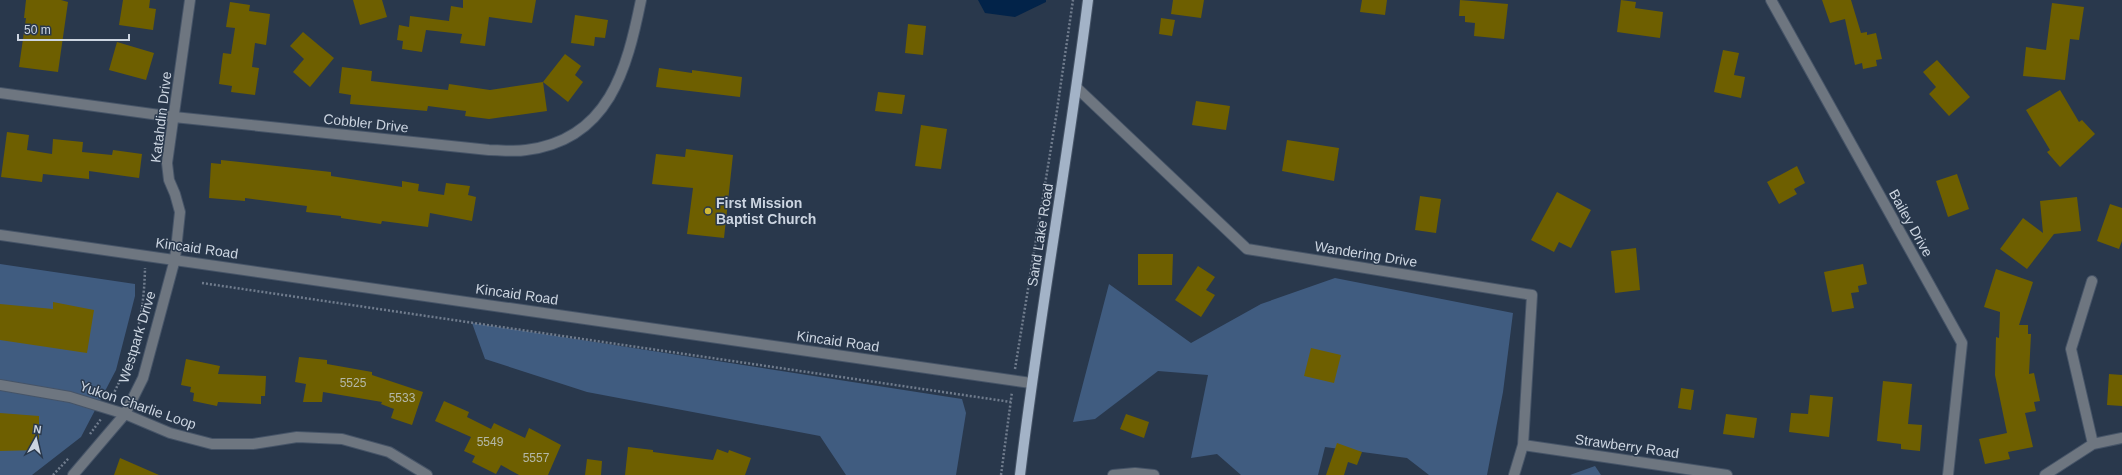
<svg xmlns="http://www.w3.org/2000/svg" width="2122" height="475" font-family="Helvetica,sans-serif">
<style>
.green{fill:#405c80}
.water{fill:#022349}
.building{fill:#6e5f00}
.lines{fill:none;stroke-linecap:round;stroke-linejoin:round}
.minor-casing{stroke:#465467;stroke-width:12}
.major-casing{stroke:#465467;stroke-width:12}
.path{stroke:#707c8d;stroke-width:2.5;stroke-dasharray:2 2;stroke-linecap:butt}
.minor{stroke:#6e7680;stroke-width:10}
.major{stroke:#a3b3c7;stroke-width:10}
.poi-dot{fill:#cfb837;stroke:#29384c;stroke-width:1.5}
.labels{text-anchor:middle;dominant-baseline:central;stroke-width:3;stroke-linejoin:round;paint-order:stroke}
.number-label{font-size:12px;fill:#b4b8a9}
.street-label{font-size:14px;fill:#ccd5e1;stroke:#29384c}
.poi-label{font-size:14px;font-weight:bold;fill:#ccd5e1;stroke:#29384c;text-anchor:start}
</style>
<rect width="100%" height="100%" fill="#29384c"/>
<path class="green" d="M0 264 135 284V296L116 370 81 437 32 475H0Z
M1335 278 1513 313 1503 392 1487 475H1429L1407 458 1325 447 1318 475H1241L1217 454 1191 458 1208 375 1158 371 1095 419 1073 422 1109 284 1191 343 1261 304Z
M472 323 962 399 966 413 956 475H846L820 436 587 392 485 359Z
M1595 466 1601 475H1570Z"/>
<path class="water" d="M978 0H1046V2L1015 17 985 13Z"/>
<path class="building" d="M26 0H61L68 2 58 72 19 67 26 18H24Z
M123 0H150L149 8 156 9 153 30 119 25Z
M353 0H382L387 17 360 25Z
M463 0H536L532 23 489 17 485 46 460 43 462 34 426 30 422 52 402 49 403 41 397 40 399 25 409 27 410 16 449 21 451 6 463 8Z
M1173 0H1204L1201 18 1171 14Z
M1362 0H1387L1385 15 1360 12Z
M1460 0 1508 4 1504 39 1474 36 1475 23 1465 22V16H1459Z
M1621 0 1636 2 1635 8 1663 12 1660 38 1617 32Z
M1822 0H1851L1861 33 1867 32V35L1876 33 1882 59 1876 60 1877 66 1863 69 1862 63 1855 65 1845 19 1830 23Z
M230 2 250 5 249 11 270 14 266 45 255 43 252 67 259 68 255 95 231 92 232 86 219 84 223 53 231 54 235 28 226 27Z
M2052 3 2084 7 2079 40 2070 39 2065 80 2023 76 2026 47 2046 50Z
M575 15 608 20 605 38 595 37 594 46 571 43Z
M1161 18 1175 20 1172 36 1159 34Z
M908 24 926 26 923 55 905 53Z
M303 32 334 58 310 87 293 72 304 59 290 46Z
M117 42 154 53 146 80 109 70Z
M1723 50 1739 53 1734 75 1745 77 1741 98 1714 92Z
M565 54 581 66 575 75 583 82 568 102 543 82Z
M1937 60 1970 97 1949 116 1929 94 1936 87 1923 72Z
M342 67 372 71 371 81 448 90 449 84 490 90 543 82 547 111 489 119 465 116 466 111 428 106 427 111 350 104 351 95 339 93Z
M659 68 692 73V70L742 77 740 97 656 87Z
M2060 90 2079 122 2082 120 2095 134 2060 167 2047 152 2050 150 2026 110Z
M878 92 905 95 902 114 875 111Z
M1196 101 1230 106 1226 130 1192 125Z
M921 125 947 129 941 169 915 166Z
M7 132 29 135 27 150 52 154 53 139 83 142 82 152 112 155 113 150 142 154 139 178 89 171V179L43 174 42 182 1 177Z
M1287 140 1339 148 1334 181 1282 171Z
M686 149 733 155 724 238 687 234 693 188 652 184 656 154 685 157Z
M221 160 331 172V176L402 187V181L419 184 418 191 444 195 446 183 470 186 468 195 476 197 472 221 430 213 428 227 382 221 381 224 341 218V216L306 212 307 206 245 198V201L209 198 211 163 221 164Z
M1797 166 1805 183 1794 189 1797 194 1779 204 1767 182Z
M1957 174 1969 209 1948 217 1936 181Z
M1557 192 1591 210 1571 248 1559 242 1554 252 1531 240Z
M1420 196 1441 199 1436 233 1415 230Z
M2077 197 2081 231 2054 234 2027 269 2000 249 2023 218 2043 233 2040 201Z
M2110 204 2122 208V241L2119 249 2097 241Z
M1636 248 1640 290 1615 293 1611 251Z
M1138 254H1173L1172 285H1138Z
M1863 264 1867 284 1858 286 1859 292 1851 293 1854 308 1832 312 1824 272Z
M1198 266 1215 277 1206 290 1215 295 1201 317 1175 300Z
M1996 269 2033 282 2019 325H2028V334H2031L2029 374 2034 373 2040 401 2034 402 2036 411 2025 413 2033 447 2008 452 2010 459 1985 464 1979 439 2007 433 1995 375 1996 337 1999 338 2000 312 1984 307Z
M53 302 94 310 87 353 0 340V304L53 309Z
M1311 348 1341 355 1334 383 1304 376Z
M299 357 327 360V364L372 372V375L423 392 412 425 391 418 394 409 381 404 382 402 323 392 322 402H303L306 384 295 382Z
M186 359 220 366 218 374 266 376 265 396H261V404L218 402 217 406 193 401 194 393 190 392 191 387 181 385Z
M2109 374 2122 375V406L2107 405Z
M1883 381 1912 384 1908 424 1922 425 1920 451 1901 449V444L1877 441Z
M1681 388 1694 390 1691 410 1678 408Z
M1810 395 1833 397 1829 437 1789 432 1791 413 1808 414Z
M444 401 469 412 467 417 491 429 494 423 525 438 529 428 561 445 548 475H519L501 465 496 474 472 462 475 456 464 451 471 437 435 421Z
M0 413 39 416V450L0 451Z
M1126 414 1149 422 1144 438 1120 429Z
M1726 414 1757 418 1754 438 1723 434Z
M1337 443 1362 452 1357 465 1348 462 1344 475H1326Z
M628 447 653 450V452L713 460 717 449 728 453 729 450 751 458 745 475H625Z
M120 458 159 475H114Z
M587 459 602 461 601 475H585Z"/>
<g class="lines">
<defs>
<path id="minor" d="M1771 0 1962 343 1948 475
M1077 88 1247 249 1532 295 1523 445 1514 475
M0 93 174 117 489 150C501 150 514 152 526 150 609 140 627 69 641 0
M0 235 1031 383
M2092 281 2071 349 2093 444
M0 385 70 397 125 414 170 433 212 444H253L297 437 342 439 389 452 427 475
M1523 445 1727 475
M73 475 125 414 143 378 175 259 180 212 175 194 169 180 167 163 190 0
M1113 475 1135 473 1154 475
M2045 475 2093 444 2122 438"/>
<path id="major" d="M1020 475C1039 316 1068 159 1088 0"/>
</defs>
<use href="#minor" class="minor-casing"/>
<use href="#major" class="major-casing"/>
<path class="path" d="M202 283 1011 402
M1015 369 1056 117 1073 0
M111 399C134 353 144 319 145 268
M90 434 101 419
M53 475 69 458
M1001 475 1012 392"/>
<use href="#minor" class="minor"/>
<use href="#major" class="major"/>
</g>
<circle class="poi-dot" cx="708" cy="211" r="4"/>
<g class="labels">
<g class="number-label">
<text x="353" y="383">5525</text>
<text x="402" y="398">5533</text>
<text x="490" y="442">5549</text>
<text x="536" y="458">5557</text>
</g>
<g class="street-label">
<text transform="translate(161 117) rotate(-83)">Katahdin Drive</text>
<text transform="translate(366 123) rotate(6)">Cobbler Drive</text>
<text transform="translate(1911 223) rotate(61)">Bailey Drive</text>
<text transform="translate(1040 235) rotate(-81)">Sand Lake Road</text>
<text transform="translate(197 248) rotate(8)">Kincaid Road</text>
<text transform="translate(1366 254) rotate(9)">Wandering Drive</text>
<text transform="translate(517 294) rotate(8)">Kincaid Road</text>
<text transform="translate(137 337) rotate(-73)">Westpark Drive</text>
<text transform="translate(838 341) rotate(8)">Kincaid Road</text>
<text transform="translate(138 405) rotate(19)">Yukon Charlie Loop</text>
<text transform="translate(1627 446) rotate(8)">Strawberry Road</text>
</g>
<g class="poi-label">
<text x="716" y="203">First Mission<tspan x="716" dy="16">Baptist Church</tspan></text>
</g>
</g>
<g transform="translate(36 439) rotate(8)" stroke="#29384c" stroke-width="3" paint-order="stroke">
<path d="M0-3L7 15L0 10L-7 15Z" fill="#ccd5e1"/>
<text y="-6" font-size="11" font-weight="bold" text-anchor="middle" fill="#ccd5e1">N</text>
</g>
<path d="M18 34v6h111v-6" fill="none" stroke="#ccd5e1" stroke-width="2"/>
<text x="24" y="34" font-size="12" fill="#ccd5e1" stroke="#29384c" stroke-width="3" paint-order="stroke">50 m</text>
</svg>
